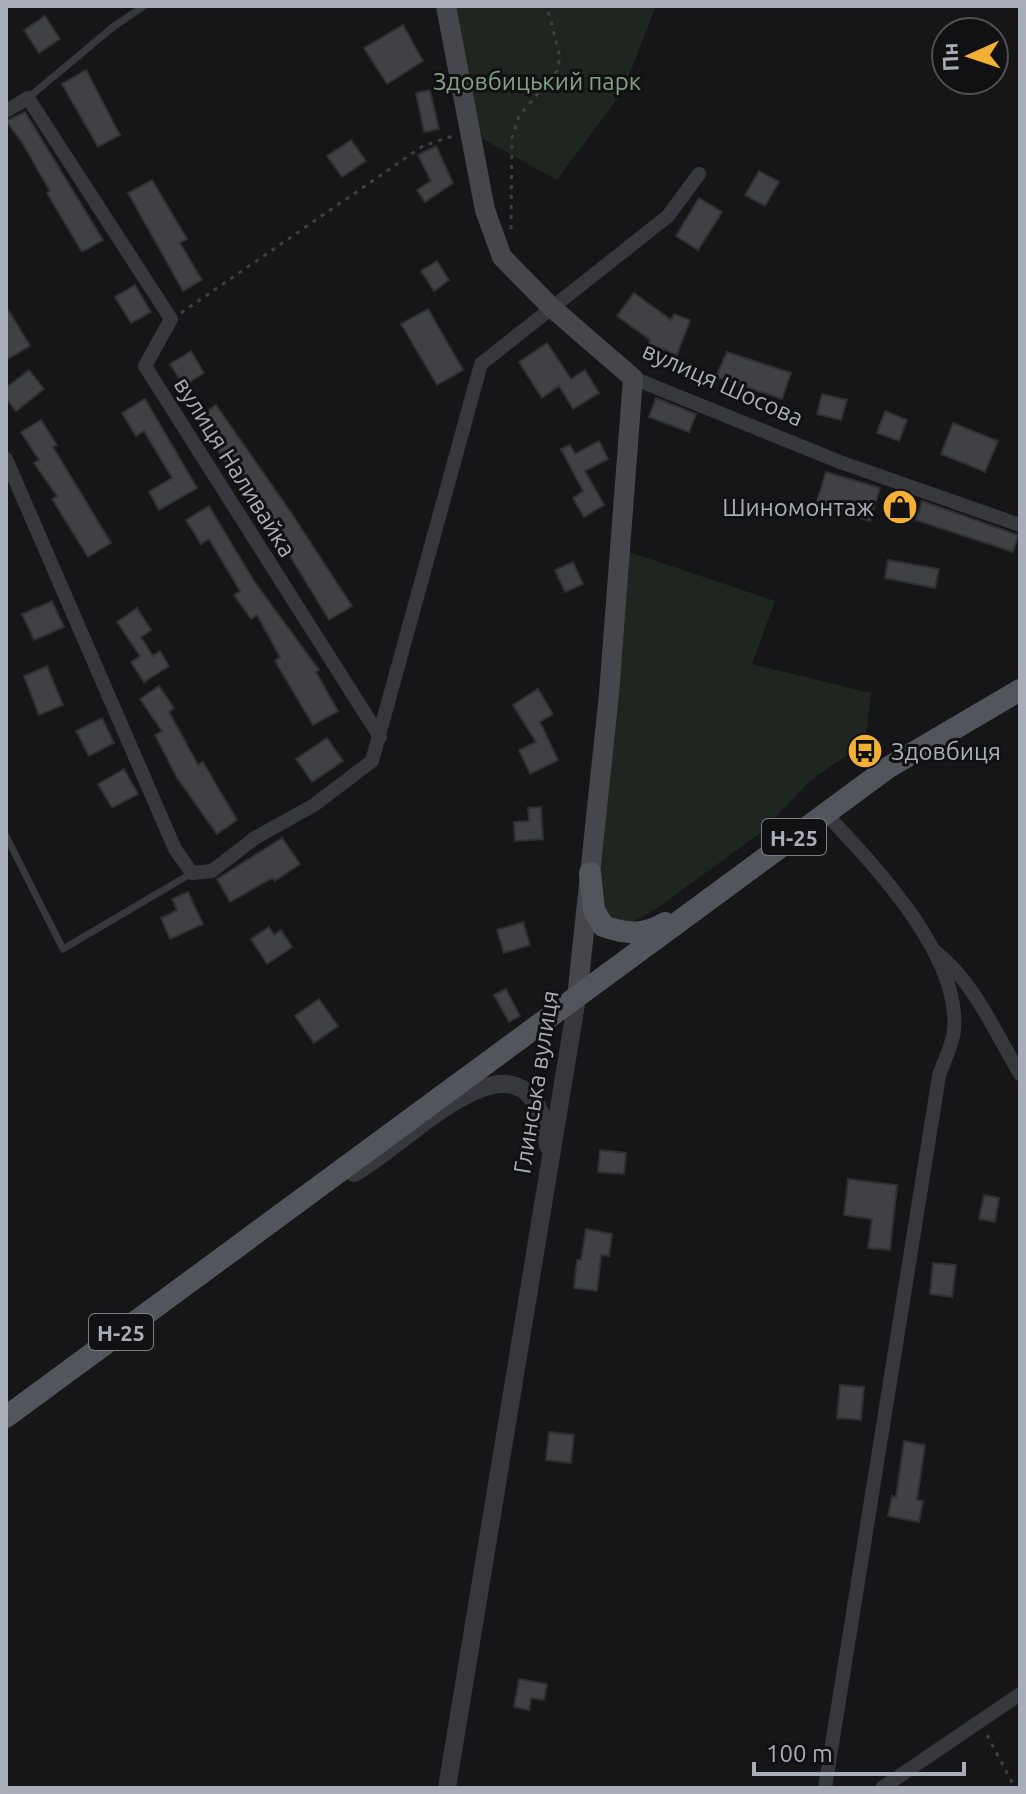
<svg xmlns="http://www.w3.org/2000/svg" width="1026" height="1794" font-family="Ubuntu,sans-serif">
<style>
.green{fill:#1e261f}
.building{fill:#404145;stroke:#303034;stroke-width:2}
.lines{fill:none;stroke-linecap:round;stroke-linejoin:round}
.path{stroke:#3d3f44;stroke-width:3;stroke-dasharray:4 6;stroke-linecap:butt}
.service{stroke:#37383d;stroke-width:7}
.minor{stroke:#37383d;stroke-width:14}
.tertiary{stroke:#37383d;stroke-width:18}
.secondary{stroke:#45474d;stroke-width:20}
.primary{stroke:#53555c;stroke-width:22}
.labels{text-anchor:middle;dominant-baseline:central;stroke-width:6;stroke-linejoin:round;paint-order:stroke}
.shield{fill:#111113;stroke:#7b7e86;stroke-width:2}
.shield-label{font-size:22px;font-weight:bold;fill:#a8adb8}
.park-label{font-size:24px;fill:#7fa381;stroke:#111113}
.street-label{font-size:24px;fill:#a8adb8;stroke:#111113}
.poi-label{font-size:24px;fill:#a8adb8;stroke:#111113;text-anchor:end}
</style>
<rect width="100%" height="100%" fill="#161618"/>
<path class="green" d="M447 6H656L623 91 557 180 468 131Z
M620 549 775 601 752 664 871 693 865 743 811 780 760 833 659 907 629 924H613L588 894Z"/>
<path class="building" d="M45 16 60 39 39 53 24 30Z
M403 25 423 61 387 84 364 48Z
M86 70 120 135 98 147 62 84Z
M430 90 439 129 424 132 416 93Z
M25 112 103 240 82 252 47 193 50 191 21 141 6 121Z
M351 140 366 161 342 177 327 156Z
M436 146 453 183 425 202 417 190 431 181 418 155Z
M759 171 779 182 765 206 745 195Z
M152 180 187 239 180 243 202 280 183 291 128 193Z
M699 198 722 212 698 250 676 236Z
M437 261 449 280 434 291 421 271Z
M135 285 151 312 131 323 115 297Z
M634 293 671 320 674 314 690 320 677 355 649 344 650 340 617 316Z
M6 306 30 346 6 360Z
M428 309 463 370 437 385 401 324Z
M547 343 571 379 585 370 599 393 573 409 559 386 542 398 519 362Z
M191 351 204 373 184 386 170 364Z
M727 352 791 373 782 399 716 377Z
M29 370 44 389 16 411 6 398V388Z
M822 394 847 400 841 420 817 414Z
M656 398 696 414 689 432 649 417Z
M145 399 197 488 159 510 149 492 172 478 144 431 136 436 122 413Z
M216 405 290 511 352 606 329 620 284 546 197 420Z
M885 411 907 420 899 441 877 433Z
M41 420 57 445 53 447 111 543 88 557 52 499 57 496 34 463 39 460 21 432Z
M953 423 998 441 985 472 941 454Z
M599 441 608 459 585 471 604 505 584 517 573 498 583 491 561 449 570 445 575 454Z
M826 472 880 488 870 521 816 504Z
M922 501 1018 535 1013 552 916 520Z
M209 506 254 581 319 670 316 672 338 711 313 725 275 661 280 657 257 615 251 619 234 595 240 591 209 539 201 544 186 520Z
M888 560 939 569 935 588 885 578Z
M573 562 583 584 565 592 555 570Z
M52 601 64 627 34 640 22 614Z
M137 608 151 630 141 637 153 656 160 651 169 666 144 682 131 662 140 656 117 622Z
M47 666 63 705 39 715 24 676Z
M159 686 174 708 169 712 198 765 203 762 237 820 217 834 177 778 155 735 162 731 140 699Z
M538 689 553 714 540 722 558 760 530 774 519 750 536 742 513 705Z
M102 718 114 743 89 756 76 731Z
M327 738 343 761 312 782 296 759Z
M124 769 138 794 112 808 98 784Z
M541 807 543 839 515 841 514 822 529 821 528 808Z
M282 838 300 864 275 881 272 878 230 902 217 879Z
M188 892 203 924 170 939 161 918 177 910 172 899Z
M523 922 530 945 504 953 497 930Z
M269 927 274 935 281 930 292 947 267 964 251 939Z
M506 989 520 1016 509 1022 494 995Z
M319 999 338 1026 314 1043 295 1016Z
M600 1150 626 1153 624 1174 598 1172Z
M848 1179 897 1185 890 1250 868 1248 872 1219 844 1215Z
M984 1195 999 1198 995 1222 979 1219Z
M586 1229 612 1234 609 1256 601 1255 597 1291 574 1288 577 1260H581Z
M933 1263 956 1265 952 1297 930 1294Z
M840 1385 864 1387 861 1420 837 1418Z
M549 1432 574 1435 571 1463 546 1460Z
M904 1441 925 1445 917 1500 923 1501 919 1522 888 1516 892 1496 896 1497Z
M519 1679 547 1684 544 1700 531 1698 529 1710 514 1707Z"/>
<g class="lines">
<path class="path" d="M511 229 512 138 519 116 557 71 560 57 547 6
M181 313 423 146 456 135
M987 1735 1015 1788"/>
<path class="service" d="M28 98 113 27 144 6
M6 836 63 949 192 873"/>
<path class="minor" d="M6 111 28 98 171 319 145 366 380 737
M633 378 840 462 1020 525
M6 459 175 849 192 873 212 871 255 838 314 805 372 761 481 364 668 216 699 174
M937 953C974 982 996 1034 1020 1074
M825 1788 939 1076C943 1062 953 1045 954 1030 961 955 873 864 826 814
M882 1788 1020 1694"/>
<path class="tertiary" d="M354 1173C411 1142 530 1006 548 1146
M447 1788 577 998"/>
<path class="secondary" d="M446 6 485 210 502 257 551 307 633 378 609 694 577 998"/>
<path class="primary" d="M590 873 594 910 603 926C625 934 644 936 665 923
M6 1417 889 767 1020 690"/>
</g>
<defs>
<symbol id="shop-disc" viewBox="-11 -11 22 22"><circle r="9.5" fill="#f2b134" stroke="#111113"/><path d="M-5-2.5h2.3a2.7 3.5 0 0 1 5.4 0H5L5.5 6h-11ZM-1.5-2.5h3a1.5 2.3 0 0 0-3 0Z" fill="#111"/></symbol>
<symbol id="bus-disc" viewBox="-11 -11 22 22"><circle r="9.5" fill="#f2b134" stroke="#111113"/><path d="M-5-6H5V4H4V6H2V4H-2V6H-4V4H-5ZM-3.5-4V0h7V-4ZM-3.5 1.2v1.5H-2V1.2ZM2 1.2v1.5H3.5V1.2Z" fill="#111"/></symbol>
</defs>
<g fill-rule="evenodd">
<use href="#shop-disc" x="880" y="487" width="40" height="40"/>
<use href="#bus-disc" x="845" y="731" width="40" height="40"/>
</g>
<g class="labels">
<g class="shield">
<rect x="762" y="819" width="64" height="36" rx="6"/>
<rect x="89" y="1314" width="64" height="36" rx="6"/>
</g>
<g class="shield-label">
<text x="794" y="837">Н-25</text>
<text x="121" y="1332">Н-25</text>
</g>
<g class="park-label">
<text x="537" y="81">Здовбицький парк</text>
</g>
<g class="street-label">
<text transform="translate(723 384) rotate(24)">вулиця Шосова</text>
<text transform="translate(235 467) rotate(58)">вулиця Наливайка</text>
<text transform="translate(536 1082) rotate(-81)">Глинська вулиця</text>
</g>
<g class="poi-label">
<text x="874" y="507">Шиномонтаж</text>
<text x="891" y="751" text-anchor="start">Здовбиця</text>
</g>
</g>
<rect width="1026" height="1794" fill="none" stroke="#a8adb8" stroke-width="16"/>
<g transform="translate(970 56) rotate(267)"><circle r="38" fill="#111113" stroke="#4d4f55" stroke-width="2"/>
<path d="M0-6L14 30L0 20L-14 30Z" fill="#f2b134"/>
<text y="-12" font-size="22" font-weight="bold" text-anchor="middle" fill="#a8adb8">Пн</text>
</g>
<path d="M754 1762v12h210v-12" fill="none" stroke="#a8adb8" stroke-width="4"/>
<text x="766" y="1762" font-size="24" fill="#a8adb8" stroke="#111113" stroke-width="6" paint-order="stroke">100 m</text>
</svg>
